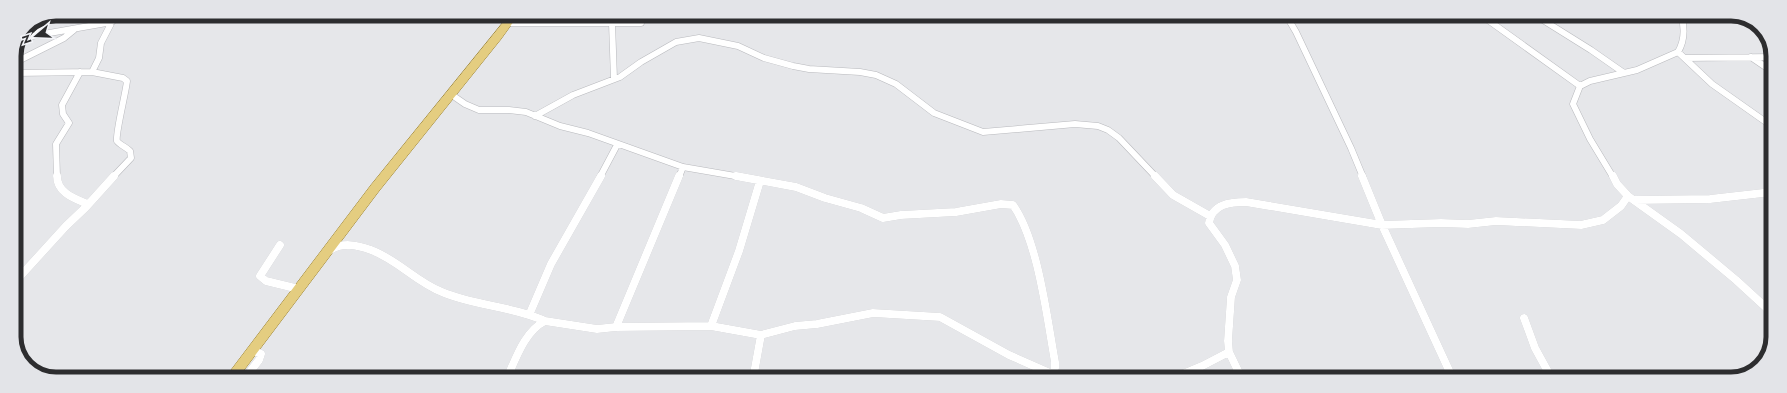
<svg xmlns="http://www.w3.org/2000/svg" width="1787" height="393" font-family="Jost,sans-serif">
<style>
.lines{fill:none;stroke-linecap:round;stroke-linejoin:round}
.street-far1-casing{stroke:#b8b9bd;stroke-width:7}
.street-casing{stroke:#b8b9bd;stroke-width:8}
.primary-casing{stroke:#987f2d;stroke-width:1}
.street-far1{stroke:#fff;stroke-width:6}
.street{stroke:#fff;stroke-width:8}
.primary{fill:#e4cd80;fill-rule:evenodd}
.rim{fill:none;stroke:#2d2d2f;stroke-width:5}
</style>
<rect width="100%" height="100%" fill="#e6e7ea"/>
<g class="lines">
<defs>
<path id="street-far1" d="M1286 15 1296 32 1351 148 1363 177
M1481 15 1580 86
M1535 15 1591 50 1624 73
M509 23H641
M612 23 614 79
M37 34 46 18
M21 38 112 22
M1678 52 1712 84 1773 127
M1751 57 1773 72
M1685 58 1773 57
M14 63 64 38 75 29
M92 72 99 58 101 43 116 14
M14 73 92 72 123 78 127 81C126 92 115 135 117 141 120 145 126 147 130 151L131 158 113 177
M452 95 465 104 479 110H509L526 112 560 126 588 133 683 167 741 177
M535 116 573 95 620 77 641 62 676 42 699 38 738 46 764 58 793 66 809 69 860 72 876 75 896 84 934 113 983 132 1075 124 1098 126 1108 130 1119 138 1156 177
M57 177 56 144 69 123 63 114 62 105 80 72
M600 177 617 145
M679 177 683 167
M1613 177 1590 139 1573 104 1580 86 1590 81 1637 70 1678 52C1685 40 1685 28 1681 15"/>
<path id="street" d="M736 176 796 187 825 198 861 208 883 218 901 215 956 212 1001 204 1013 205C1038 240 1047 318 1055 362V368L1051 379
M1155 176 1173 195 1210 216
M1362 176 1382 225 1453 379
M1628 196 1681 234 1736 280 1772 313
M1635 200 1710 199 1772 192
M86 207 114 176
M280 245 260 276 266 281 299 289
M330 250C343 242 357 245 371 250 398 260 416 282 442 292 475 306 512 306 545 321
M14 283 66 226 86 207 85 203C73 198 57 192 57 176
M530 313 551 264 601 176
M1524 318 1535 348 1552 379
M711 326 739 251 760 181
M616 327 679 176
M245 378 259 360 261 354 252 350
M507 378C516 358 525 331 545 321L597 329 616 327 711 326 761 335 795 326 817 324 873 313 940 317 1009 355 1052 374
M753 379 761 335
M1171 379 1202 366 1229 352
M1242 379 1229 352 1228 341 1231 297 1237 280 1235 266 1225 245 1209 223C1212 204 1230 202 1246 202L1382 225 1441 223 1468 224 1496 221 1581 225 1603 220 1621 206 1628 196 1617 184 1613 176"/>
<path id="primary" d="M510 14H519L501 39 379 191 238 378H225L371 185Z"/>
</defs>
<use href="#street-far1" class="street-far1-casing"/>
<use href="#street" class="street-casing"/>
<use href="#primary" class="primary-casing"/>
<use href="#street-far1" class="street-far1"/>
<use href="#street" class="street"/>
<use href="#primary" class="primary"/>
</g>
<path d="M0 0H1787V393H0ZM56 21H1731A35 35 0 0 1 1766 56V337A35 35 0 0 1 1731 372H56A35 35 0 0 1 21 337V56A35 35 0 0 1 56 21Z" fill="#e3e4e8" fill-rule="evenodd"/>
<path class="rim" d="M56 21H1731A35 35 0 0 1 1766 56V337A35 35 0 0 1 1731 372H56A35 35 0 0 1 21 337V56A35 35 0 0 1 56 21Z"/>
<g transform="translate(36 36) rotate(251)" stroke="#f3f4f8" stroke-width="3" paint-order="stroke">
<path d="M0-3L7 15L0 10L-7 15Z" fill="#2d2d2f"/>
<text y="-6" font-size="11" font-weight="bold" text-anchor="middle" fill="#2d2d2f">N</text>
</g>
</svg>
